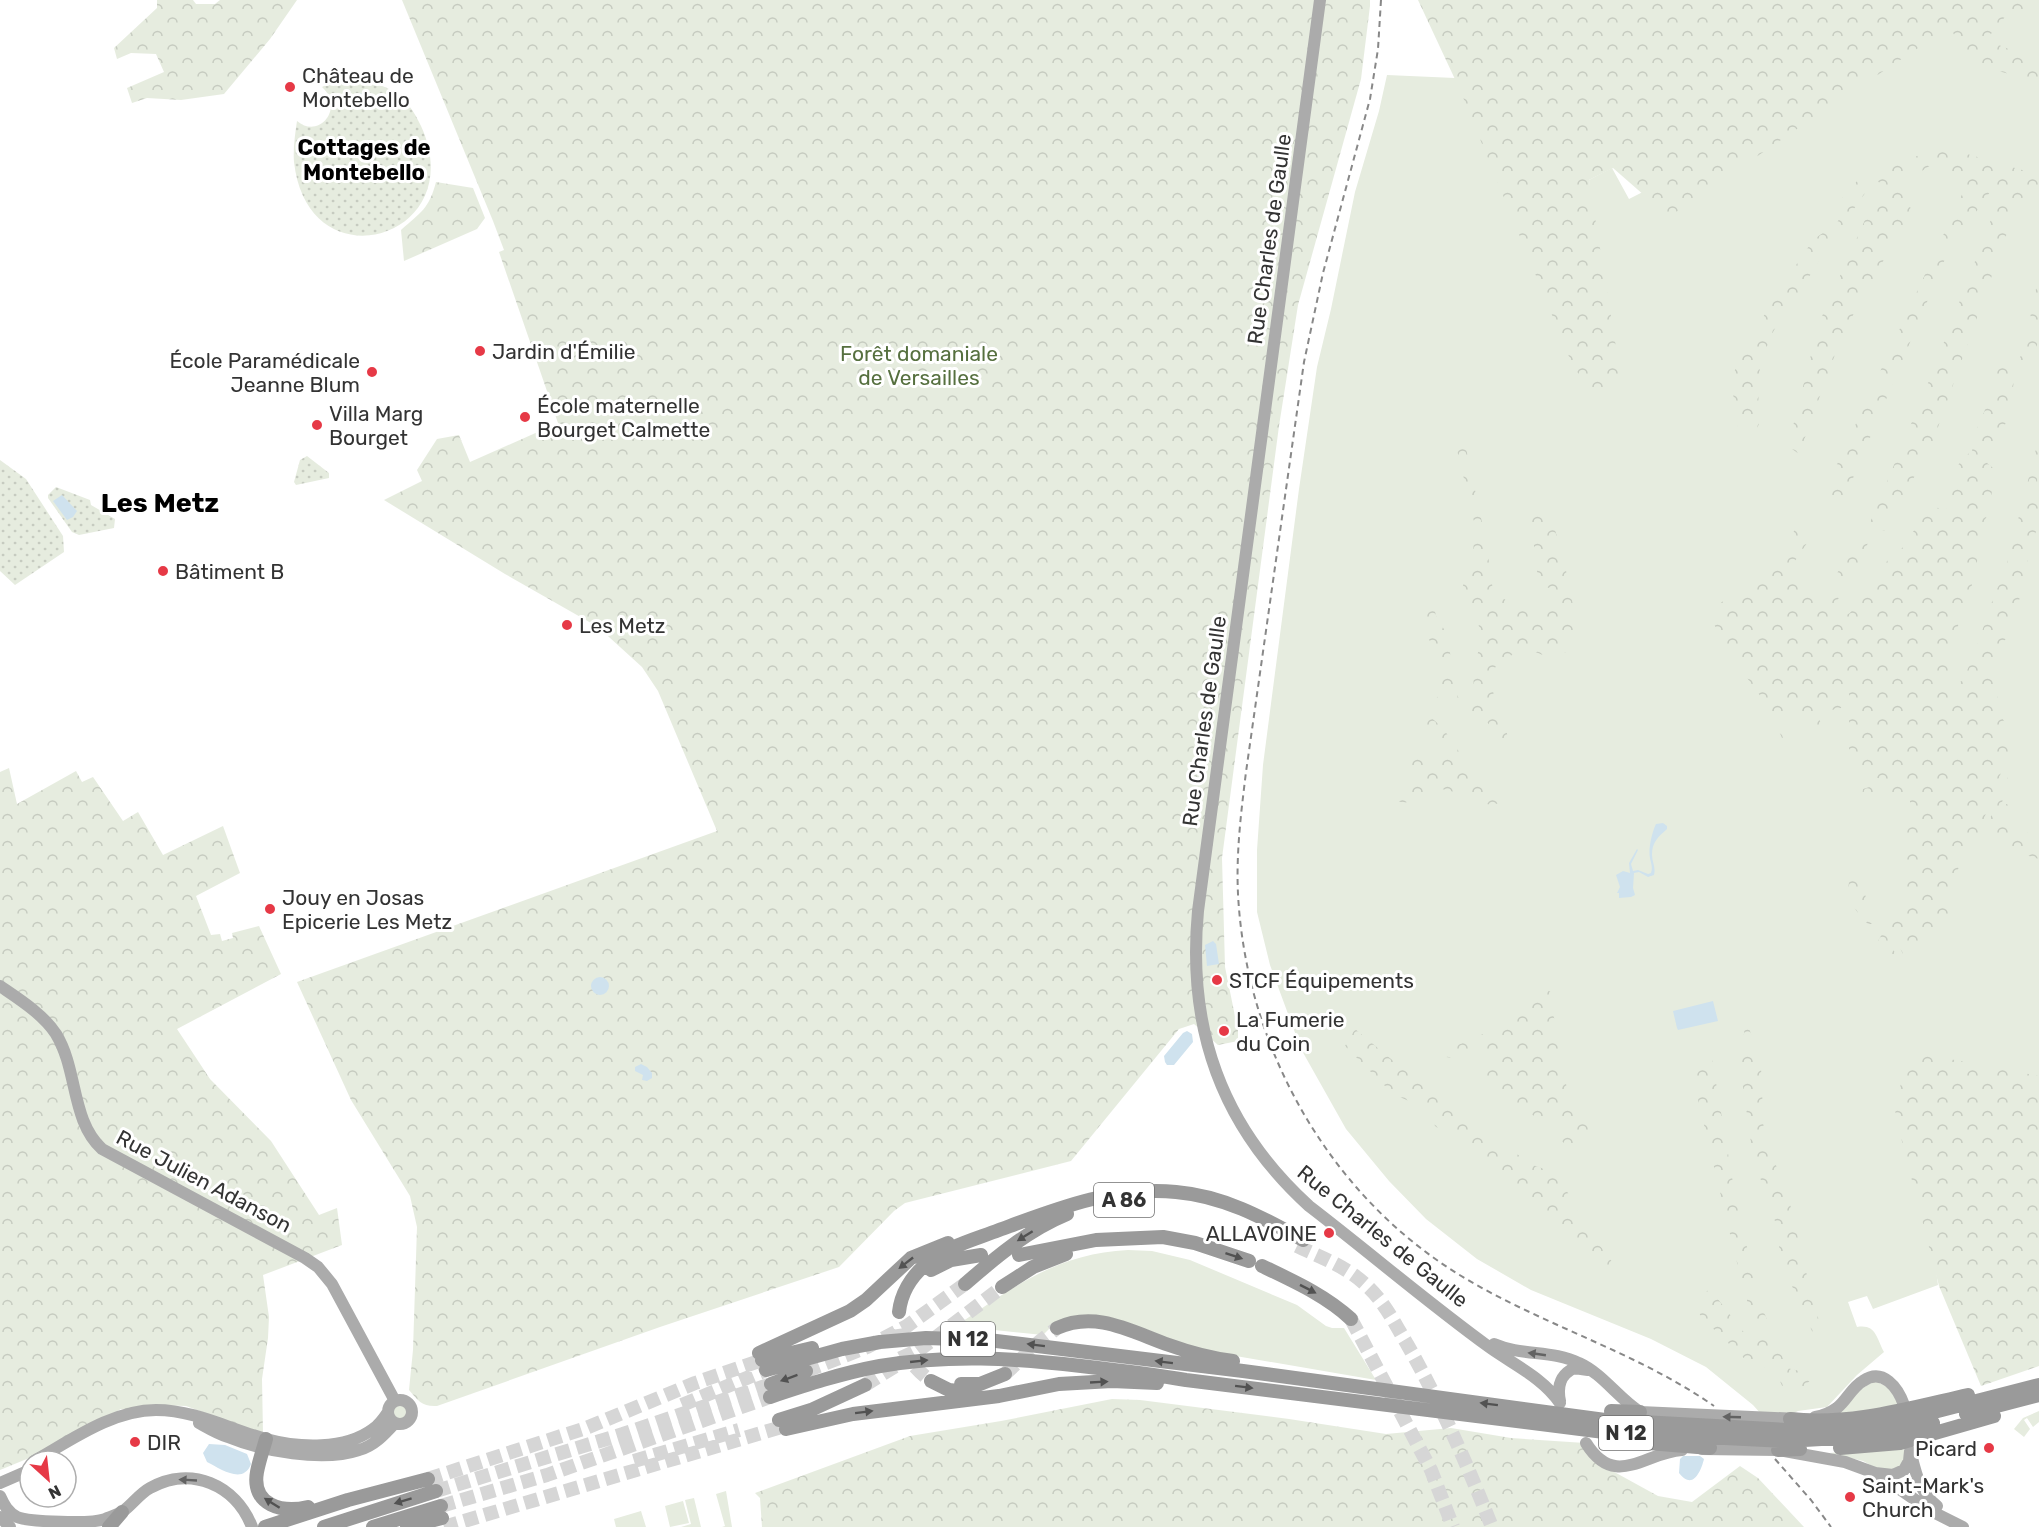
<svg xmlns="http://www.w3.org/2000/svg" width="2039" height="1527" font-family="Rubik,sans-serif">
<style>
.green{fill:#e6ecdf}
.forest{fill:url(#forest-crowns)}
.park{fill:url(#park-dots)}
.water{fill:#cfe2ee}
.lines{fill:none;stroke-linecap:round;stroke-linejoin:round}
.highway-tunnel{stroke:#d6d6d6;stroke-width:14;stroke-dasharray:14 7;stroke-linecap:butt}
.major{stroke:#ababab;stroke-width:12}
.highway{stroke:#9a9a9a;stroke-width:14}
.rail{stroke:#888;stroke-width:2;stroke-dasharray:6 4.5;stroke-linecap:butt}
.oneway{fill:#525252}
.oneway2{fill:#636363}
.poi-dot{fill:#e63946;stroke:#fff;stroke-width:2}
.labels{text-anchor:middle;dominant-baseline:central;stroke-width:6;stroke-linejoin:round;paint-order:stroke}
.shield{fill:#fff;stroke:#707070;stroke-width:1.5}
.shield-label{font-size:20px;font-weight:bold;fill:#333}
.poi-label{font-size:21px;fill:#333;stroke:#fff;text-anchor:start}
.street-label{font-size:21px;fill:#333;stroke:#fff}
.park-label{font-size:21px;fill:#56703f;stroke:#fff}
.neighbourhood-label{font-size:22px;font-weight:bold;fill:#000;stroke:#fff}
.district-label{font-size:27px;font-weight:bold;fill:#000;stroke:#fff}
</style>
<defs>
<pattern id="forest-crowns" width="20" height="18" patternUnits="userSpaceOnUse" patternTransform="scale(1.5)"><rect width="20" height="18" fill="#e6ecdf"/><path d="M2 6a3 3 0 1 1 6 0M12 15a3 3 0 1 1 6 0" fill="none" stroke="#c6cbc0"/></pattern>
<pattern id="park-dots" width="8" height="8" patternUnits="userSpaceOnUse" patternTransform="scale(1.5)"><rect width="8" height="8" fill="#e6ecdf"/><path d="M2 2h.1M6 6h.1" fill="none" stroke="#c6cbc0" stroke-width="1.8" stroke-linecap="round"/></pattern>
</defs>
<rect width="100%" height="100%" fill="#fff"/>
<path class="green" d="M1961 0H2039V1076L1935 1262 1938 1285 1873 1309 1867 1296 1848 1302 1857 1327C1876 1324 1876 1337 1884 1352L1857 1375 1827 1407 1798 1411 1788 1416 1761 1414 1753 1405 1706 1367 1651 1339 1531 1290 1477 1259 1426 1219 1389 1181 1346 1129 1301 1049 1270 965 1257 912V850L1263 765 1299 489 1317 367 1331 309 1355 192 1379 111 1387 75 1455 78 1597 275 1589 180 1612 168 1629 199 1692 167Z
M1128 1250 1152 1251 1190 1260 1297 1305 1326 1326 1332 1328H1344L1376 1380 1201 1350 1118 1320 1051 1327 1043 1335 956 1326C1014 1287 1055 1254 1128 1250Z
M1874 1381 1889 1387 1900 1407 1833 1418 1861 1389Z
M392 1412a9 9 0 1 1 18 0a9 9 0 1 1-18 0Z
M2039 1411V1422L2033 1427 2027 1418 2024 1420 2030 1429 2024 1437 2014 1429 2023 1418Z
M1904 1447 1906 1459 1905 1465 1883 1472 1863 1461 1829 1453Z
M726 1491 732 1527H722L725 1526 716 1494Z
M694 1498 701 1527H681L691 1524 685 1500Z
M683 1501 689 1523 670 1527 665 1506Z
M641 1511 646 1527H616L614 1519Z"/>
<path class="forest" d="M157 0H193L196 4H215L220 0H297L270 39 224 94 181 100 147 98 132 103 127 88 164 72 156 54 131 53 117 59 114 48 157 8Z
M402 0H1370V6L1361 79 1298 305 1279 426 1222 858 1225 967 1238 1031V1041L1218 1045 1194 1024 1179 1029 1071 1161 905 1203 894 1211 839 1267 660 1327 437 1406C423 1407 418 1401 409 1390L413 1350 417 1227 410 1196 351 1100 297 982 717 831 658 691 642 667 598 627 505 574 384 500 422 481 417 470 437 439 459 435 470 462 558 423 499 252 504 250 493 221Z
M1418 0H2039V17L2009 12 1986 40 2039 61V82L1969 63 1950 27 1823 111 1669 217 1613 168 1589 180 1620 372 1593 400 1570 359 1460 90Z
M1943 147 2039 175V200L2033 197 2024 196 2017 205 1932 444 1885 531 1869 525 1931 376 2000 196 1997 187 1990 192 1948 252 1843 502 1821 499 1965 188 1947 165H1931L1905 182 1911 211 1842 335 1799 454 1788 446 1819 323 1881 184 1875 179 1825 250 1799 294 1787 307 1773 332 1760 363 1758 409 1759 424 1755 432 1748 435C1731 428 1741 424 1739 412 1738 404 1732 397 1732 389 1731 375 1739 360 1744 347L1805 251 1817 237 1836 224 1840 218V201L1856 182 1871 172Z
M436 182 473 188 485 218 477 229 404 261 401 230C421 212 429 209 436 182Z
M2039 281V339L2031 362 2014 380 2009 416 1987 463 1993 468 1995 477 1987 516 1978 532V557L1971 589 1966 598 1956 633 1945 684 1950 686 1962 681 1969 666 1980 654 1977 646 1996 590 2003 579 2039 437 2037 476 2039 521 2021 583 2019 603 2013 617 2009 635 2000 646 1992 659 1991 670 1999 704V711L2016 746 2000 775 1982 824 1984 826 1988 823 2008 777C2011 787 2002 794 2002 805L2007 804 2010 807 2011 821 2039 841V859L2009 850 2008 840 1978 833 1969 838 1955 878 1945 931 1927 929 1918 959 1905 958 1900 948 1891 940 1888 942 1896 954 1899 961 1883 959 1878 941 1882 934 1873 924H1868C1850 906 1841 890 1856 866L1859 865 1868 908C1882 926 1892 911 1905 905L1904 891H1895V881H1904L1905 839 1910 807V800C1895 785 1881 795 1863 798L1862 795 1863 789 1885 782 1883 779 1856 774V772L1862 771 1849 766V762L1856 761 1857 757 1849 753V684L1840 688 1843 701 1841 708 1827 711 1818 717 1828 737C1818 733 1818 722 1806 719L1799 724 1796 719 1798 712 1791 705 1784 708 1783 711 1790 736 1789 746 1782 738 1769 708 1721 642 1710 613 1724 600 1742 593 1749 581 1769 572 1778 563 1785 552 1797 524 1809 526 1815 531 1793 564C1795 581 1813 599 1830 592L1832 579C1844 568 1848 544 1868 543L1853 574 1834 606 1844 616 1850 613 1875 576 1888 560 1898 554 1930 507 1956 510 1957 503 1947 490C1953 473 1957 462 1972 451L1976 431 1996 384 1994 368C2001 362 2007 365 2014 361 2019 359 2022 354 2027 351V346L2020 342 2024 339 2025 330 2031 325 2030 305Z
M1456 432 1463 434 1486 541 1493 591 1514 606 1526 608 1550 601 1554 590 1544 586 1539 578 1534 561V545L1521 512 1525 510 1556 515 1555 530 1563 556 1578 629 1575 642 1566 652 1553 657 1545 656 1526 648 1498 662 1494 670 1493 710 1506 730 1510 745H1506L1487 722 1478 715 1459 710 1450 698 1442 703 1435 700 1441 693 1442 688C1437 677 1440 666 1436 655 1431 642 1419 624 1426 610L1431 607 1434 608 1437 619 1448 635 1453 679 1458 697 1464 703H1469L1474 699 1473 662 1478 653V647L1474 638 1479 627 1478 621 1471 618 1467 611 1463 585 1473 567 1474 521 1467 502 1465 483 1453 434Z
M1424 712C1447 728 1460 751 1471 776 1476 787 1492 791 1500 799V803C1477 810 1459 787 1436 789 1420 789 1412 812 1393 798 1391 784 1401 785 1410 778 1408 774 1406 772 1404 768 1399 758 1413 748 1422 746L1419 757C1425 767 1433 765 1441 758 1446 733 1418 733 1424 712Z
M9 768 17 804 76 771 82 782 93 777 123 821 138 812 163 855 223 826 240 873 196 896 211 935 220 934 222 941 233 938 232 933 259 926 281 974 177 1029 210 1079 271 1141 319 1215 337 1208 342 1245 263 1275 269 1317 268 1338 262 1379 263 1434 186 1406 156 1405 129 1410 121 1409 34 1456 0 1470V772Z
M1547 990 1551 992 1554 1002 1552 1011 1557 1027V1038L1569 1099 1575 1115 1585 1120 1593 1133 1581 1145 1580 1151 1577 1152C1568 1145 1556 1142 1559 1129L1556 1124C1531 1118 1508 1102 1496 1079L1472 1076 1468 1072 1474 1064 1499 1065 1486 1053 1468 1051 1464 1054 1463 1063 1461 1064 1452 1058 1441 1056 1440 1052 1444 1047C1467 1047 1483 1028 1509 1028L1510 1019Z
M1746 1018 1761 1067 1764 1139 1786 1187 1813 1301 1825 1340 1812 1331 1780 1259 1778 1230 1753 1157 1740 1065Z
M1355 1029 1451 1109 1533 1165 1558 1174 1584 1224 1621 1274 1618 1284 1553 1227 1506 1178 1435 1126 1429 1110 1393 1094 1345 1046Z
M1907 1051 2039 1076V1366L1981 1386 1939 1286 1895 1114Z
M1712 1059 1733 1183 1758 1298 1787 1368 1816 1375 1801 1389 1784 1390 1775 1370 1749 1363 1701 1317 1696 1305 1703 1294 1710 1289 1749 1339 1757 1338 1735 1255 1690 1066Z
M1112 1399 1140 1400 1289 1419 1386 1434 1451 1428 1511 1438 1585 1443 1598 1463 1658 1496 1692 1502 1740 1466 1758 1478 1804 1527H762L760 1498 755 1493 910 1436 1001 1421Z"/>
<path class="park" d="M354 80C388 83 407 95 421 126 472 238 308 287 294 162 293 149 295 134 297 121 319 140 345 108 322 87L332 82Z
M307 456 329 473V478L296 485 294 482 300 460Z
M0 460 26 479 63 536 64 552 15 585 0 571Z
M56 487 90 500 91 505 115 519 114 528 79 535 72 532 48 498V495Z"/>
<path class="water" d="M360 93 366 95 367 100 357 108 354 107 355 97 358 96Z
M62 495 77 511 73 517 67 520 53 501Z
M1663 823 1667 826V829C1658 837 1652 842 1652 855 1652 862 1656 867 1654 875L1648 877 1639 872 1634 873 1633 888 1635 895 1631 897 1619 898V893H1617L1620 887 1616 875 1623 871 1630 873 1629 863 1637 849 1638 850 1631 864 1633 871 1638 870 1648 874 1651 873C1653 867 1651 864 1650 858 1648 849 1652 832 1656 824Z
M1213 941 1216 944 1219 964 1207 966 1205 945Z
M591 986a9 9 0 1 1 18 0a9 9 0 1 1-18 0Z
M1713 1001 1718 1021 1678 1030 1677 1028 1673 1011Z
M1187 1031 1192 1034 1193 1042 1174 1065H1167L1165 1062 1164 1056 1183 1033Z
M641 1064 647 1067 652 1073V1078L647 1081 642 1080 643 1075 635 1071V1067Z
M209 1444 225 1445 247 1454 251 1464C243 1485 221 1469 207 1462L203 1453Z
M1683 1456H1700L1704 1459C1701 1471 1693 1491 1679 1473L1680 1459Z"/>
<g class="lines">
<path class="highway-tunnel" d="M1297 1246C1322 1258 1348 1267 1368 1287 1385 1303 1395 1324 1407 1344 1440 1402 1467 1464 1492 1527
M1351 1319 1431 1470 1453 1527
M898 1329C901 1352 913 1368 931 1381
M806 1371 867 1347 907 1326 965 1284
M1005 1374 1039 1342 1057 1328
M865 1385 910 1357 1002 1287
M682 1405 766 1370
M634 1461 739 1430
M428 1479 586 1428 695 1383 762 1360
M436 1491 623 1434 771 1384
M441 1506 547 1475 770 1397
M444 1527 785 1426"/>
<path class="major" d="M1320 0 1198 911C1187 1028 1221 1126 1309 1206 1369 1252 1427 1302 1489 1347 1514 1365 1542 1377 1560 1403
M0 986C19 999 43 1014 56 1034 78 1070 71 1121 102 1149L305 1258 318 1267 332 1284 395 1401
M1494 1344C1521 1356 1553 1350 1579 1363 1603 1374 1618 1398 1640 1412L1798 1419
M388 1412a12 12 0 1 1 24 0a12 12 0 1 1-24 0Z
M1560 1401C1557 1386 1560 1375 1574 1368L1588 1370
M1815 1417C1823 1416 1830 1413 1837 1408 1847 1400 1852 1387 1863 1381 1883 1367 1898 1388 1904 1405
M199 1423C208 1428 218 1434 228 1437 262 1451 323 1462 359 1450 374 1446 385 1434 395 1423
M1586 1443C1615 1490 1645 1452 1682 1450
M1702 1449 1778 1450 1845 1462 1875 1473 1893 1475 1904 1470 1909 1461 1910 1451
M1911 1454C1916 1474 1920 1493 1937 1506
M34 1461C70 1441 112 1410 156 1410 195 1410 229 1429 266 1439 299 1448 345 1450 373 1429 379 1425 384 1418 388 1412
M1879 1475 1933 1512 1963 1527
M0 1483 30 1470
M0 1496C4 1505 8 1512 17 1517 29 1522 92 1524 105 1519 110 1517 117 1515 122 1512 132 1505 139 1494 150 1488 191 1465 236 1485 252 1527
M0 1517 10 1527"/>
<path class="highway" d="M1019 1255 1096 1240 1163 1237 1195 1243 1249 1261
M1262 1266C1293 1281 1325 1295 1351 1319
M931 1270 951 1260 981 1255
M965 1284C996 1257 1028 1230 1067 1214
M1002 1287 1033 1267 1066 1254
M899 1312C901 1294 911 1277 925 1265 945 1247 973 1240 999 1230 1056 1209 1113 1186 1176 1192 1223 1196 1262 1217 1303 1240
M1057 1328C1096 1310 1132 1332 1169 1345 1191 1353 1211 1358 1233 1361
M759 1353 850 1311 866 1300 911 1258 948 1243
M762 1360 812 1348
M766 1370 842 1349 880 1342 926 1338 988 1340 1243 1371 1605 1420 1787 1430 1846 1429 1895 1422 2039 1385
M931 1381 949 1390 975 1393
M771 1384 806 1371
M961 1384H980L1005 1374
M770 1397C806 1385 842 1373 880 1366 951 1354 1011 1358 1081 1366 1116 1370 1151 1374 1186 1380L1604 1432 1787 1441 1873 1436 1933 1423
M1611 1411 1640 1412
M1966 1414 2039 1395
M1790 1419C1849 1426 1910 1408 1968 1395
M779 1420 811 1410 865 1385
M786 1429 853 1414 999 1396 1059 1384 1112 1381 1157 1383
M266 1439C263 1450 259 1461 257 1472 251 1506 283 1513 308 1507
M1636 1442 1710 1448
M1840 1448 1900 1443 1994 1416
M1778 1450 1800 1449
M109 1527 122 1512
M265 1527 348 1500 428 1479
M324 1527 436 1491
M373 1527 441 1506
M407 1527 442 1518"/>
<path class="rail" d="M1381 0 1378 49 1370 99 1323 273 1304 362 1246 772C1241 813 1236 853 1238 894 1246 1050 1332 1201 1468 1280 1548 1327 1638 1353 1714 1406
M1775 1459 1811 1500 1831 1527"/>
</g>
<defs><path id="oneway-solid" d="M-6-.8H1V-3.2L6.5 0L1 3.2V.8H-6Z" transform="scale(1.5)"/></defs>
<g class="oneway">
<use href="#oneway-solid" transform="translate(1025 1236) rotate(148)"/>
<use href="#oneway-solid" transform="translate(1234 1256) rotate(18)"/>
<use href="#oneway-solid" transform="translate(906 1263) rotate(142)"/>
<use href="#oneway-solid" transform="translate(1308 1289) rotate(27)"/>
<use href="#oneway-solid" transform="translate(1036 1345) rotate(-173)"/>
<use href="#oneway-solid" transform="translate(919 1361) rotate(-6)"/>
<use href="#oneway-solid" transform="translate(1164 1362) rotate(-173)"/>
<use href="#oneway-solid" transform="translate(789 1378) rotate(160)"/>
<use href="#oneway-solid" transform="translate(1099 1382) rotate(-3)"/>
<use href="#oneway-solid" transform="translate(1244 1387) rotate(7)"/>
<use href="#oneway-solid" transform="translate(1489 1404) rotate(-173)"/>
<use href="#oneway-solid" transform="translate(864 1412) rotate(-7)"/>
<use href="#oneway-solid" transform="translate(403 1501) rotate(163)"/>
<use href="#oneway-solid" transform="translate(272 1503) rotate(-148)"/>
</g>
<g class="oneway2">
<use href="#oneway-solid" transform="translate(1537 1354) rotate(-172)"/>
<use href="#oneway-solid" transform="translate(1732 1417) rotate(-178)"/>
<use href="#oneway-solid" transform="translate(188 1480) rotate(-177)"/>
</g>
<g class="poi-dot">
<circle cx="290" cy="87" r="6"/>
<circle cx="480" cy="351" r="6"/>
<circle cx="372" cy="372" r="6"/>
<circle cx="525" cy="417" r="6"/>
<circle cx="317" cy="425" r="6"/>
<circle cx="163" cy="571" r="6"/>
<circle cx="567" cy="625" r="6"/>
<circle cx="270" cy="909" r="6"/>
<circle cx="1217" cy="980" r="6"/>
<circle cx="1224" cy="1031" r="6"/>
<circle cx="1329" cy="1233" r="6"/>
<circle cx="135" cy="1442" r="6"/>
<circle cx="1989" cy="1448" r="6"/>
<circle cx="1850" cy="1497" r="6"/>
</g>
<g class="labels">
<g class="shield">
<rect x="1094" y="1183" width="60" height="34" rx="4.5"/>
<rect x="941" y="1322" width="54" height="34" rx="4.5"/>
<rect x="1599" y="1416" width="54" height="34" rx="4.5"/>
</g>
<g class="shield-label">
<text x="1124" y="1200">A 86</text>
<text x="968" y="1339">N 12</text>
<text x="1626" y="1433">N 12</text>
</g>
<g class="poi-label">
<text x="302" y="75">Château de<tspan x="302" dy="24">Montebello</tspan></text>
<text x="492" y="351">Jardin d'Émilie</text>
<text x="360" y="360" text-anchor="end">École Paramédicale<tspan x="360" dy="24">Jeanne Blum</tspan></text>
<text x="537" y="405">École maternelle<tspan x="537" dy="24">Bourget Calmette</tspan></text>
<text x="329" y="413">Villa Marg<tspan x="329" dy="24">Bourget</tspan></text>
<text x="175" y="571">Bâtiment B</text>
<text x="579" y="625">Les Metz</text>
<text x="282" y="897">Jouy en Josas<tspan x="282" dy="24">Epicerie Les Metz</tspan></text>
<text x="1229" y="980">STCF Équipements</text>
<text x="1236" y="1019">La Fumerie<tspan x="1236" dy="24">du Coin</tspan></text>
<text x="1317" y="1233" text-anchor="end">ALLAVOINE</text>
<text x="147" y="1442">DIR</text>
<text x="1977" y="1448" text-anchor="end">Picard</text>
<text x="1862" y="1485">Saint-Mark's<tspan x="1862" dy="24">Church</tspan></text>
</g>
<g class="street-label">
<text transform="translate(1269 239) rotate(-82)">Rue Charles de Gaulle</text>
<text transform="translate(1204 721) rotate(-82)">Rue Charles de Gaulle</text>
<text transform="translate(204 1181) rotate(28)">Rue Julien Adanson</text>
<text transform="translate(1383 1236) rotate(39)">Rue Charles de Gaulle</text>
</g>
<g class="park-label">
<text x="919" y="353">Forêt domaniale<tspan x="919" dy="24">de Versailles</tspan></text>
</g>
<g class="neighbourhood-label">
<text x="364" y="147">Cottages de<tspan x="364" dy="25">Montebello</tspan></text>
</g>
<g class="district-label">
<text x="160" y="503">Les Metz</text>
</g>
</g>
<g transform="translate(48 1479) rotate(153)"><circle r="28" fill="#ffffff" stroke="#adadad" stroke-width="1.5"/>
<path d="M0-4.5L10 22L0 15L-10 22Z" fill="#e63946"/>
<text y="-9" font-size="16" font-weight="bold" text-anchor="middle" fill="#333333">N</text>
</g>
</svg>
